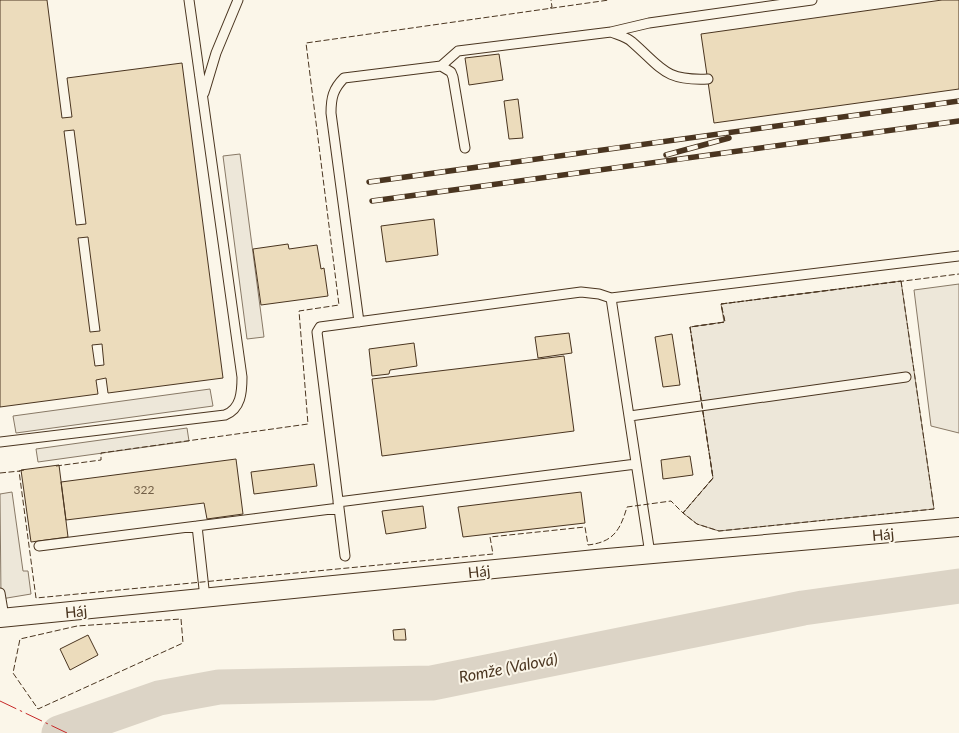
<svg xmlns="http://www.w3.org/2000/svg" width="959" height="733" font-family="Lato,sans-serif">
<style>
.parking{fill:#ede7d9;stroke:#887966}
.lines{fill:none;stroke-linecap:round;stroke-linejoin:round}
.river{stroke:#dcd4c6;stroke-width:35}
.building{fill:#ecdcbc;stroke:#4a3520;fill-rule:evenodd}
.lane-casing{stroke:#4a3520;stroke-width:11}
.street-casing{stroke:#4a3520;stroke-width:20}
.lane{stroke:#fbf6e9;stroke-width:9}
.street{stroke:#fbf6e9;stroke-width:18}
.rail-casing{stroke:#4a3520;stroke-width:5.5}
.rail{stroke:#fbf6e9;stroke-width:4;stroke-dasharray:11;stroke-linecap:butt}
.fence{stroke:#4a3520;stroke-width:1;stroke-dasharray:6 2.5;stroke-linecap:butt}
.power{stroke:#c62828;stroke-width:1;stroke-dasharray:18 4 2.5 4;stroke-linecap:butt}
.labels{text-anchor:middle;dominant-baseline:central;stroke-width:4;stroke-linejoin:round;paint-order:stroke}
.number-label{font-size:12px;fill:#725f47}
.street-label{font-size:15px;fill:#4a3520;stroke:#fbf6e9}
.water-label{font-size:16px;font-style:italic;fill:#4a3520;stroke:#fbf6e9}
</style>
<rect width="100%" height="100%" fill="#fbf6e9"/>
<path class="parking" d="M240 154 264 337 247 339 223 156Z
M901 281 934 509 719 531 697 524 683 513 713 478 690 327 724 322 721 304Z
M959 284V433L931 426 914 290Z
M210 389 213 406 16 433 13 416Z
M187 428 189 441 38 462 36 449Z
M12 492 23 571H28L31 594 1 599 0 494Z"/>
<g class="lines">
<path class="river" d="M59 733 159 698 219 687 432 683 803 608 959 586"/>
</g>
<path class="building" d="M0 0H47L62 118 72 117 67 78 182 63 223 378 108 393 106 378 96 380 98 394 0 407ZM74 130 86 224 76 225 64 131ZM88 237 100 331 90 332 78 238ZM102 344 104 365 95 366 92 345Z
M942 0H959V89L714 123 701 34Z
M499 54 503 80 469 85 465 58Z
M518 99 523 138 509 139 504 101Z
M434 219 438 255 386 262 381 226Z
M288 244 289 249 317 245 321 269 324 268 328 296 261 305 253 249Z
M569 333 572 353 538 358 535 337Z
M672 334 680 385 663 387 655 337Z
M414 343 417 366 390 370 389 374 372 376 369 349Z
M564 356 574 431 382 456 372 379Z
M690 456 693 475 663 479 661 460Z
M236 459 243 514 207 519 204 503 66 520 61 482Z
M314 464 317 486 254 494 251 472Z
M59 465 68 537 31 542 21 470Z
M581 492 585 523 463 537 458 507Z
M423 506 426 528 386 534 382 511Z
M405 629 406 640H394L393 630Z
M88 635 98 655 70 670 60 649Z"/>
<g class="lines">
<defs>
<path id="lane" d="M611 32 649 23 812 0
M441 66 458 51 611 32C618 35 627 37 632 42 662 68 664 81 708 79
M204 93 216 53 238 0
M611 298 650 554
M359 322 331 113C331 98 333 89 344 78L441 66 451 72 453 77 465 148
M630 416 906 377
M0 442 225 415C241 409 242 392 242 377L189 0
M338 502 636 464
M339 508 345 556
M197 526 205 598
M39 546 339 508 317 332 320 327 581 292 599 294 611 298 959 256
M0 593 4 617"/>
<path id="street" d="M0 618 596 559 959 527"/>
</defs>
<use href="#lane" class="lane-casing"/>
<use href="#street" class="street-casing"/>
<use href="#lane" class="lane"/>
<use href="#street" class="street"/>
<defs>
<path id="rail" d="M666 155 729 138
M369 182 959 101
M372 201 959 121"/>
</defs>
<use href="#rail" class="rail-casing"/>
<use href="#rail" class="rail"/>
<path class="fence" d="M550 8 552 7 551 0
M901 281 934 509 719 531 697 524 683 513 713 478 690 327 725 322 721 304Z
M56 466 101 460V453L308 424 299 311 339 305 306 43 609 0
M24 470 19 471 36 598 493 554 490 537 585 527 588 545C613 542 620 531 627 507L671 501 683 513 713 478 690 327 725 322 721 304 959 274
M0 473 20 471
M181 619 183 643 38 709 13 673 20 639 77 626Z"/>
<path class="power" d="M0 701 67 733"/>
</g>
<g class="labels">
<g class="number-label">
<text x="144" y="489">322</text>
</g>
<g class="street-label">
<text transform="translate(883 534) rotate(-5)">Háj</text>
<text transform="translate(479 571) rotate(-6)">Háj</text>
<text transform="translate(76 611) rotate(-5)">Háj</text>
</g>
<g class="water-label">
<text transform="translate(508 667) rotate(-11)">Romže (Valová)</text>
</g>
</g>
</svg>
